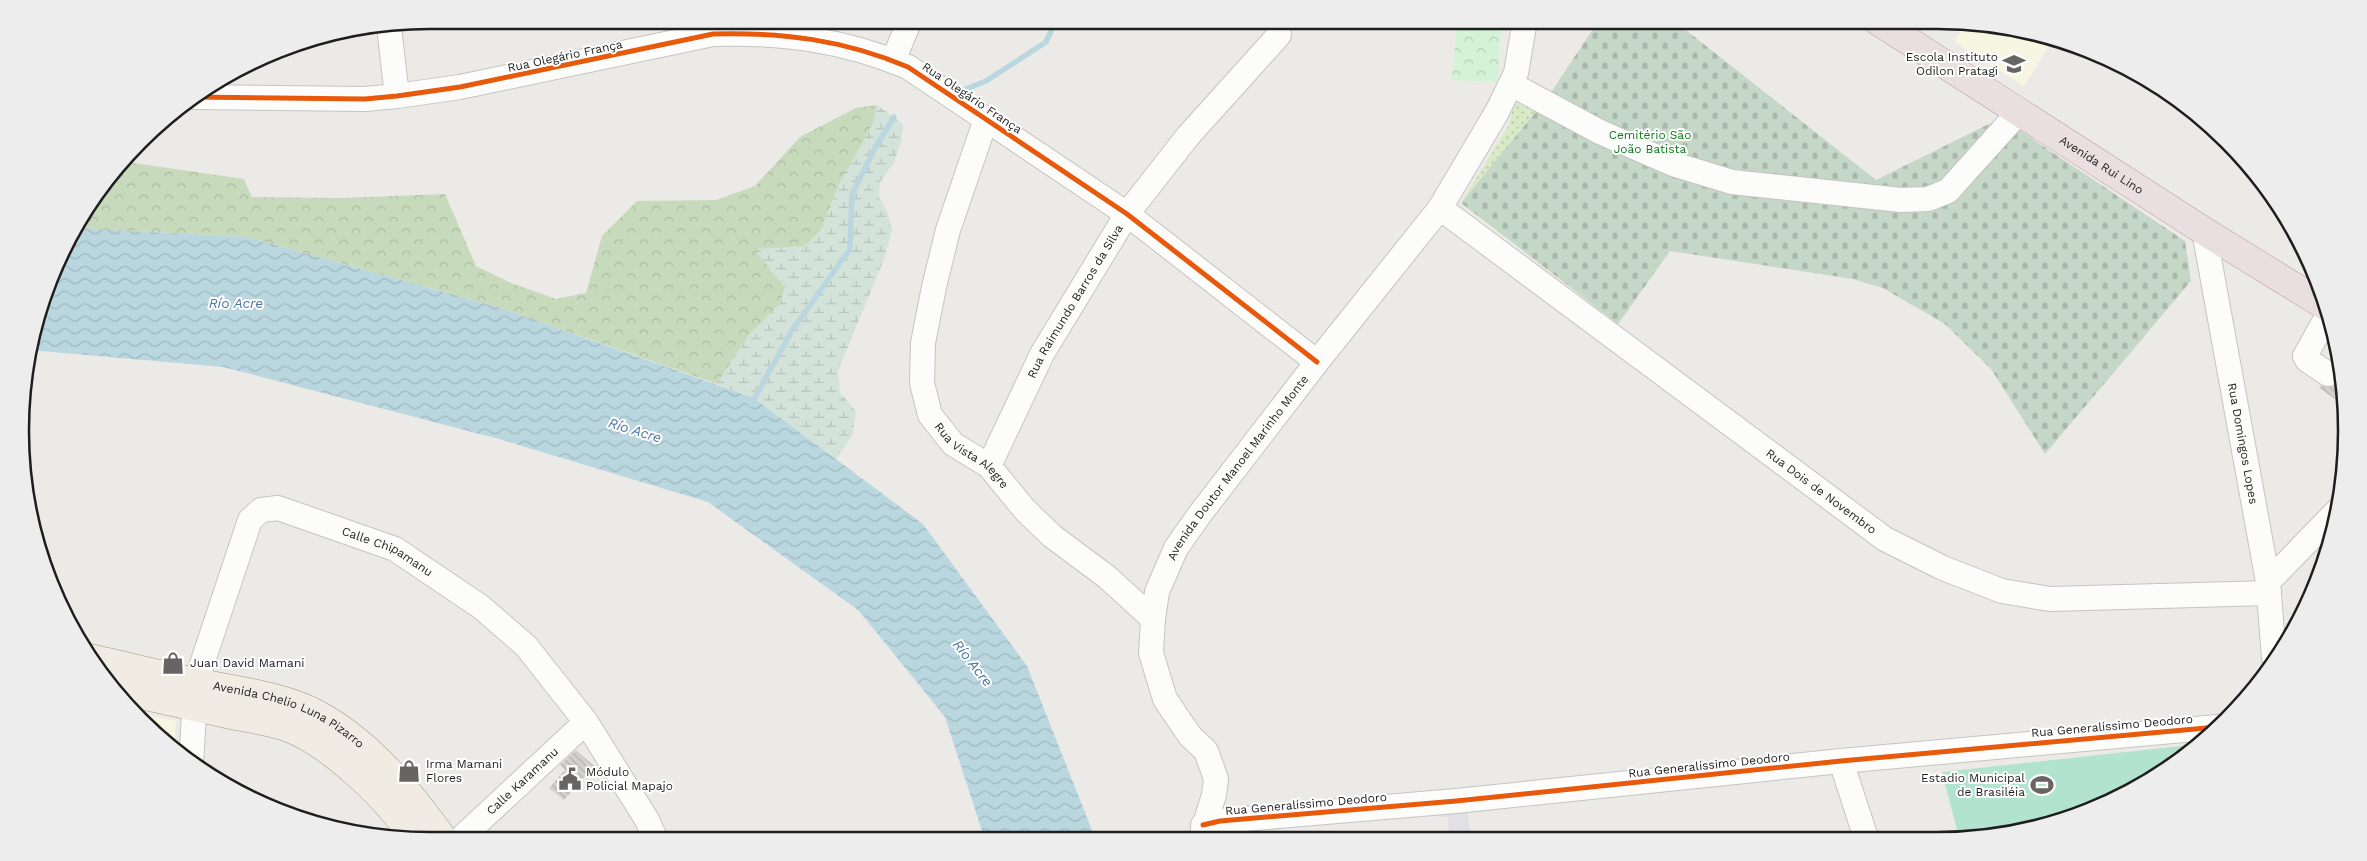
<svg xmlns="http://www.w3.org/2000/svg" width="2367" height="861" font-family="'Work Sans',sans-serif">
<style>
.education{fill:#f6f6e2}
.grass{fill:url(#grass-dots)}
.forest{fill:url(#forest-crowns)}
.wetland{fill:url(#wetland-marsh)}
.cemetery{fill:url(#cemetery-stones)}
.park{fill:url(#park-crowns)}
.pitch{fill:#b2e3cf}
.plaza{fill:#e1e0e6}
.water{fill:url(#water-waves)}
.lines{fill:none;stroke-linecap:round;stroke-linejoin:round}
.stream{stroke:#bad7e0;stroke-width:5.5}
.building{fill:url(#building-back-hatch)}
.minor-casing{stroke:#c5c4c3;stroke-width:26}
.major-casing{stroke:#a29883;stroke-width:29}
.highway-casing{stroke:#c29ea8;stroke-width:29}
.minor{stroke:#fcfcfb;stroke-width:24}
.major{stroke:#f0ece4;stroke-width:28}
.highway{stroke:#e9dfe0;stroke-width:28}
.cycleway-casing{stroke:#fff;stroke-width:8}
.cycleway{stroke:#e8590c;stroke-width:5}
.labels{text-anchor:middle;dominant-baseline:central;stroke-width:4;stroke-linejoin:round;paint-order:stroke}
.street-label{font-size:12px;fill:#1e1e1e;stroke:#fff}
.poi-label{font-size:12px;fill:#1e1e1e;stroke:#fff;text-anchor:start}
.park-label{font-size:12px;fill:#0c7c17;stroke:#fff}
.water-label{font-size:14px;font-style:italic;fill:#4876a5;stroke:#fff}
.rim{fill:none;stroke:#1e1e1e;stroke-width:2.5}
</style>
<defs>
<pattern id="grass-dots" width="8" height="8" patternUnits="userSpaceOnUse" patternTransform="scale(1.25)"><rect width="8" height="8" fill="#d8e9c5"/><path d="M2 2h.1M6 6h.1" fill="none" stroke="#b9c7a9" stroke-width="1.8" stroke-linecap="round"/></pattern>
<pattern id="forest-crowns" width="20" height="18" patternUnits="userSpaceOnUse" patternTransform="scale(1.25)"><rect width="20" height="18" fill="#c7dbbc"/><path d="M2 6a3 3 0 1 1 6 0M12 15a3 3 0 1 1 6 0" fill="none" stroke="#aabca1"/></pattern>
<pattern id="wetland-marsh" width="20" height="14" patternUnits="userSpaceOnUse" patternTransform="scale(1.25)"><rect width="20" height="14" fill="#d4e3da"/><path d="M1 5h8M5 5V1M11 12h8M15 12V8" fill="none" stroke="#b6c2bb"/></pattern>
<pattern id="cemetery-stones" width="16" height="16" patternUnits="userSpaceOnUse" patternTransform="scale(1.25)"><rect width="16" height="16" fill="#c5d7c6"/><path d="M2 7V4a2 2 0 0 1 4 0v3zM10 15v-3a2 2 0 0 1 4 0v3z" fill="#a9b8aa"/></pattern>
<pattern id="park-crowns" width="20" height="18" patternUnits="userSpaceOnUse" patternTransform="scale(1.25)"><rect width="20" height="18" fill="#d4f2d5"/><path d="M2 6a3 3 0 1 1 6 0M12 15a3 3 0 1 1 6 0" fill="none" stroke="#b6cfb6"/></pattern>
<pattern id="water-waves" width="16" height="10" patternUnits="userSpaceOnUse" patternTransform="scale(1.25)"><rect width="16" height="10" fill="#bad7e0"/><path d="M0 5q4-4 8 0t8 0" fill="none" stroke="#9fb8c0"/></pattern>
<pattern id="building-back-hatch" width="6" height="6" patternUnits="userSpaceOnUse" patternTransform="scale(1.25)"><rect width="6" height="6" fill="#d3d0ce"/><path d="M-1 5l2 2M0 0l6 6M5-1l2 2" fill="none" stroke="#b5b2b0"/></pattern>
</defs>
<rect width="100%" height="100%" fill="#eceae7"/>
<path class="education" d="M1966 24 2043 34 2054 38 2024 86 1954 42Z
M140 713 176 721 174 749Z"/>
<path class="grass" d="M1515 100 1541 105 1461 203 1509 125Z"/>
<path class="forest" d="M877 105 873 124 839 185 820 232 805 246 769 268 785 287 780 304 749 335 717 384 501 308 247 237 74 228 127 162 244 179 252 197 343 198 445 194 476 266 511 283 556 299 586 293 602 236 637 201 716 200 755 186 800 137 856 108Z"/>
<path class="wetland" d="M877 105 903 124 901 142 894 163 880 182 879 197 887 211 892 230 883 262 838 371 840 393 856 411 853 434 836 459 754 398 717 384 749 335 780 304 785 287 754 249 805 246 820 232 839 185 873 124Z"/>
<path class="cemetery" d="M1599 20H1673L1876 180 2001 118 2185 241 2191 281 2045 454 1991 369 1945 324 1883 288 1853 279 1670 251 1618 324 1461 203 1548 97Z"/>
<path class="park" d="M1457 20H1502L1497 82 1452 80Z"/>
<path class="pitch" d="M2199 744 2118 799 1990 837 1959 838 1942 772Z"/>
<path class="plaza" d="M1468 812 1470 839H1449L1448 817H1441V814Z"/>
<path class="water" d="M74 228 247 237 501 308 754 398 923 524 1027 666 1092 830 1091 839 985 840 945 717 868 622 858 610 708 502 499 439 223 367 30 350 42 299Z"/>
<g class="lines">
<path class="stream" d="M966 89 986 81 1046 42 1056 20
M751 404 793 329 850 249 852 194 876 146 894 117"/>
</g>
<path class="building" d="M2339 358 2344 377V405L2319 388 2321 386H2334L2340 381V368L2336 363Z
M576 750 594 766 564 800 549 788 565 770 560 765Z"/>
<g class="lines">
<defs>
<g id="minor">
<path d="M389 27 397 96"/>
<path d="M893 61 910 20"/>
<path d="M1511 84 1600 132 1673 164 1732 182 1901 200 1928 199 1948 191 2019 112"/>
<path d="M195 97 365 99 397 96 460 87 713 34C783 32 844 40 908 67L1127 214 1317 362"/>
<path id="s1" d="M986 119 948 230 934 287 923 343 922 383 930 415 953 444 989 466 1025 510 1052 536 1107 577 1153 619"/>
<path id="s2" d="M1440 208 1885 539 1943 568 2002 591 2050 599 2269 593"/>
<path id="s3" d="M2204 231 2268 582 2274 658"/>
<path d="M2328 374 2307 360 2305 356 2329 313"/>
<path id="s4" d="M989 466 1042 354 1127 214 1188 136 1279 35"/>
<path d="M2268 582 2337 511"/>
<path d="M1841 761 1866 838"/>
<path id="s5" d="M191 763 196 682 250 520 261 510 278 508 395 549 481 607 526 646 586 722 647 820 656 840"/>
<path d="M1203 825 1220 821 1456 801 1841 761 2217 727"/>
<path id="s6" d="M1201 837 1214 795 1216 779 1206 751 1190 736 1165 699 1151 653 1153 619 1157 592 1176 548 1200 514 1317 362 1440 208 1497 112 1516 73 1525 20"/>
<path id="s7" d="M458 841 586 722"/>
</g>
<g id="major">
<path id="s8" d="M89 658C130 667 170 677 211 685 246 692 285 697 317 714 371 743 410 793 445 841"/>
<path d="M119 690C155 698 191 706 227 714 246 718 267 721 286 727 327 741 392 801 413 839"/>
</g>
<g id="highway">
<path id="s9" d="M1876 20 2204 231 2327 307"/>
</g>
</defs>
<use href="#minor" class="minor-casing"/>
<use href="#major" class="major-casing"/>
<use href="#highway" class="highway-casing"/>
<use href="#minor" class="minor"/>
<use href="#major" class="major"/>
<use href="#highway" class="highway"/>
<defs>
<path id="cycleway" d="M195 97 365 99 397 96 460 87 713 34C783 32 844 40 908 67L1127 214 1317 362
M1203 825 1220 821 1456 801 1841 761 2217 727"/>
</defs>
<use href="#cycleway" class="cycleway-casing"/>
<use href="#cycleway" class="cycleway"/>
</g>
<defs>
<symbol id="school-bare" viewBox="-9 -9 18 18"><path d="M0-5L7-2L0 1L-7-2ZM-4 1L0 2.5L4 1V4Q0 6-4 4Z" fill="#666564" stroke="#fff" stroke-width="2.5" paint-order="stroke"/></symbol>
<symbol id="shop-bare" viewBox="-9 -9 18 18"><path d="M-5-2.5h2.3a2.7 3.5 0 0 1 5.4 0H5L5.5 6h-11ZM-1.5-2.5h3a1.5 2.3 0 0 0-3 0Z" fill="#666564" stroke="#fff" stroke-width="2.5" paint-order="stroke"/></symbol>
<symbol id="civic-bare" viewBox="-9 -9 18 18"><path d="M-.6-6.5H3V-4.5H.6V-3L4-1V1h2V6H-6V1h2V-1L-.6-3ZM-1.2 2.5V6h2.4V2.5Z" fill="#666564" stroke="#fff" stroke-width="2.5" paint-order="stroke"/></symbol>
<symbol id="stadium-bare" viewBox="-9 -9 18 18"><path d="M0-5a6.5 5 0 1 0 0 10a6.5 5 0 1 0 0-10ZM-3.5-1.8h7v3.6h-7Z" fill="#666564" stroke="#fff" stroke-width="2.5" paint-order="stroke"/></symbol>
</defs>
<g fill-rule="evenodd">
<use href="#school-bare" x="1998" y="48" width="32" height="32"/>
<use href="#shop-bare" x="157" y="647" width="32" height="32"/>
<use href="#shop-bare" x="393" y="755" width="32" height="32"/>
<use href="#civic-bare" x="554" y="763" width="32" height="32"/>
<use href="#stadium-bare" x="2026" y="769" width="32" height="32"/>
</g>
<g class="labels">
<g class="street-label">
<text transform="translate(565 56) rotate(-12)">Rua Olegário França</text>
<text transform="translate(972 98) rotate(34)">Rua Olegário França</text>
<text stroke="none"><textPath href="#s9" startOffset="268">Avenida Rui Lino</textPath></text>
<text stroke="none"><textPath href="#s4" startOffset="186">Rua Raimundo Barros da Silva</textPath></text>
<text stroke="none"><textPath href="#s3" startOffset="216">Rua Domingos Lopes</textPath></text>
<text stroke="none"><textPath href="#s1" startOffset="365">Rua Vista Alegre</textPath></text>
<text stroke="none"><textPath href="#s6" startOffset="415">Avenida Doutor Manoel Marinho Monte</textPath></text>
<text stroke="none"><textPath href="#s2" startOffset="475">Rua Dois de Novembro</textPath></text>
<text stroke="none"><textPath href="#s5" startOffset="402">Calle Chipamanu</textPath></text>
<text stroke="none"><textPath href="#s8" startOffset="209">Avenida Chelio Luna Pizarro</textPath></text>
<text transform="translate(2112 726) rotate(-5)">Rua Generalíssimo Deodoro</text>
<text transform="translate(1709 765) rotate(-6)">Rua Generalíssimo Deodoro</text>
<text stroke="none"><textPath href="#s7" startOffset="88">Calle Karamanu</textPath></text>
<text transform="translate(1306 804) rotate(-5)">Rua Generalíssimo Deodoro</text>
</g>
<g class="poi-label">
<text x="1998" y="57" text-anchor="end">Escola Instituto<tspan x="1998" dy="14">Odilon Pratagi</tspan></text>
<text x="190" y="663">Juan David Mamani</text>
<text x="426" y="764">Irma Mamani<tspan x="426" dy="14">Flores</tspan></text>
<text x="586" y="772">Módulo<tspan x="586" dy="14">Policial Mapajo</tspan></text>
<text x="2025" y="778" text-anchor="end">Estadio Municipal<tspan x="2025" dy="14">de Brasiléia</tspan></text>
</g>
<g class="park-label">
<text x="1650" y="135">Cemitério São<tspan x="1650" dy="14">João Batista</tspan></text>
</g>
<g class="water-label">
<text x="236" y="303">Río Acre</text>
<text transform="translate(635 430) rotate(17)">Río Acre</text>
<text transform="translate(973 663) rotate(52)">Río Acre</text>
</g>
</g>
<path d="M0 0H2367V861H0ZM430 29H1937A401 401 0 0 1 2338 430V431A401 401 0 0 1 1937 832H430A401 401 0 0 1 29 431V430A401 401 0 0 1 430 29Z" fill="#ededed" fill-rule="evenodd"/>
<path class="rim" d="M430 29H1937A401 401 0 0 1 2338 430V431A401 401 0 0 1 1937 832H430A401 401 0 0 1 29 431V430A401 401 0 0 1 430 29Z"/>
</svg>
